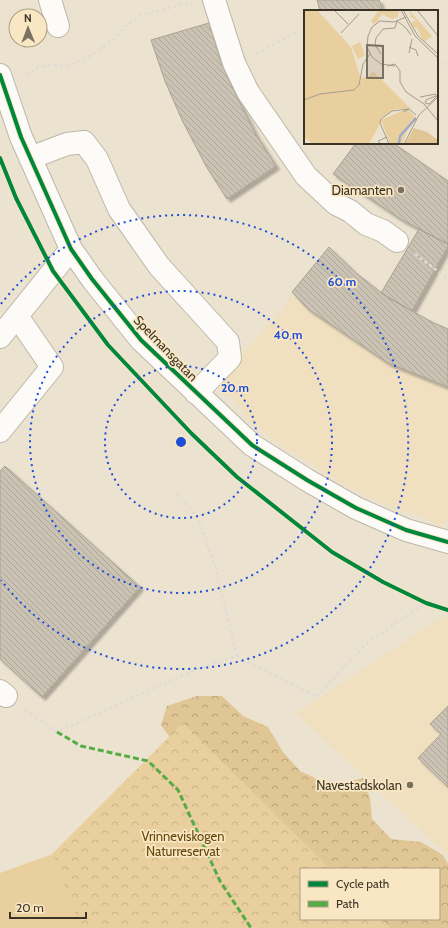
<svg xmlns="http://www.w3.org/2000/svg" width="448" height="928" font-family="Cabin,sans-serif">
<style>
.built{fill:#f0e0c0}
.forest{fill:url(#forest-crowns);fill-rule:evenodd}
.park{fill:url(#park-crowns)}
.pitch{fill:#e9cf9d}
.building{fill:url(#building-back-hatch);stroke:#a9a294;filter:url(#shadow)}
.lines{fill:none;stroke-linecap:round;stroke-linejoin:round}
.minor-casing{stroke:#beb7a8;stroke-width:24}
.path{stroke:#dfdcd7;stroke-width:2.5;stroke-dasharray:3 3;stroke-linecap:butt}
.minor{stroke:#fcfbf8;stroke-width:22}
.quiet{stroke:#55ac44;stroke-width:3;stroke-dasharray:6 3;stroke-linecap:butt}
.cycleway-casing{stroke:#f9e6c3;stroke-width:6}
.cycleway{stroke:#00873e;stroke-width:4}
.ring{fill:none;stroke:#1d4ed8;stroke-width:2;stroke-dasharray:2 4}
.poi-dot{fill:#797162;stroke:#f9e6c3;stroke-width:1.5}
.labels{text-anchor:middle;dominant-baseline:central;stroke-width:3.5;stroke-linejoin:round;paint-order:stroke}
.poi-label{font-size:13px;fill:#3b3426;stroke:#f9e6c3;text-anchor:end}
.street-label{font-size:13px;fill:#3b3426;stroke:#f9e6c3}
.park-label{font-size:13px;fill:#624809;stroke:#f9e6c3}
.inset-river{fill:none;stroke:#94a8d1;stroke-width:2}
.inset-road{fill:none;stroke:#a59c8c;stroke-width:1}
.view{fill:#797162;fill-opacity:0.15;stroke:#797162;stroke-width:2}
.inset-edge{fill:none;stroke:#3b3426;stroke-width:2}
.centre{fill:#1d4ed8;stroke:#f9e6c3;stroke-width:2}
.ring-label{font-size:12px;text-anchor:middle;font-weight:bold;fill:#1d4ed8;stroke:#f9e6c3;stroke-width:3.5;stroke-linejoin:round;paint-order:stroke}
</style>
<defs>
<pattern id="forest-crowns" width="20" height="18" patternUnits="userSpaceOnUse"><rect width="20" height="18" fill="#e0c694"/><path d="M2 6a3 3 0 1 1 6 0M12 15a3 3 0 1 1 6 0" fill="none" stroke="#b7a279"/></pattern>
<pattern id="park-crowns" width="20" height="18" patternUnits="userSpaceOnUse"><rect width="20" height="18" fill="#e9cf9d"/><path d="M2 6a3 3 0 1 1 6 0M12 15a3 3 0 1 1 6 0" fill="none" stroke="#c9b287"/></pattern>
<pattern id="building-back-hatch" width="6" height="6" patternUnits="userSpaceOnUse"><rect width="6" height="6" fill="#cac2b3"/><path d="M-1 5l2 2M0 0l6 6M5-1l2 2" fill="none" stroke="#aea79a"/></pattern>
<filter id="shadow"><feDropShadow dx="3.5" dy="3.5" stdDeviation="1" flood-color="#0004"/></filter>
</defs>
<rect width="100%" height="100%" fill="#ece2d0"/>
<path class="built" d="M292 292 308 309 388 363 448 387V520L441 527 423 517 377 502 339 482 282 446 250 422 219 378 285 307Z
M448 617V856L296 713 441 618Z"/>
<path class="forest" d="M197 696H222L243 716 268 727 283 752 300 771 332 786 363 778 370 798 372 819 391 839 421 842 443 855 448 864V928H106L179 750 161 725 167 706ZM301 869H439V919H301Z"/>
<path class="park" d="M183 723 330 869H301V919H381L390 928H79L52 854Z"/>
<path class="pitch" d="M53 854 80 928H0V873Z"/>
<path class="building" d="M317 0H379L383 11H320Z
M209 23 222 65 238 99 256 135 276 166 227 199 206 166 182 120 165 81 151 40Z
M356 143H393L448 181V244L402 220 333 174Z
M419 229 448 244V246L412 311 381 293Z
M329 247 356 273 387 297 432 322 448 329V387L388 363 308 309 292 292Z
M5 466 140 587 42 697 0 659V471Z
M448 706V787L418 758 441 734 430 724Z"/>
<g class="lines">
<defs>
<path id="minor" d="M50 0 58 26
M214 0 234 63 248 92 306 176 336 204 350 211 366 224 383 231 397 241
M0 75 21 137 71 249 92 279 141 340 252 445 307 480 356 508 406 530 448 542
M30 158 67 144 84 142 97 159 119 209 159 266 228 342 230 358 196 393
M0 337 71 249
M0 431 52 367 17 316
M0 691 6 696"/>
</defs>
<use href="#minor" class="minor-casing"/>
<path class="path" d="M256 54 298 31
M437 68 448 61
M26 75 37 68 52 65 68 66 88 57 114 39 124 27 141 15 192 2
M415 254 448 279
M237 656 316 697 366 644 426 603
M25 710 57 732 199 668 237 656 216 569 197 516 174 491"/>
<use href="#minor" class="minor"/>
<path class="quiet" d="M57 732 81 746 148 761 178 790 220 881 251 928"/>
<defs>
<path id="cycleway" d="M0 75 21 137 71 249 92 279 141 340 252 445 307 480 356 508 406 530 448 542
M0 158 16 198 53 271 108 345 192 434 237 477 332 552 383 582 426 603 448 610"/>
</defs>
<use href="#cycleway" class="cycleway-casing"/>
<use href="#cycleway" class="cycleway"/>
</g>
<g class="ring">
<circle cx="181" cy="442" r="76"/>
<circle cx="181" cy="442" r="151"/>
<path d="M1 304A227 227 0 1 1 1 580"/>
</g>
<g class="poi-dot">
<circle cx="401" cy="190" r="4"/>
<circle cx="410" cy="785" r="4"/>
</g>
<g class="labels">
<g class="poi-label">
<text x="393" y="190">Diamanten</text>
<text x="402" y="785">Navestadskolan</text>
</g>
<g class="street-label">
<text transform="translate(166 348) rotate(46)">Spelmansgatan</text>
</g>
<g class="park-label">
<text x="183" y="836">Vrinneviskogen<tspan x="183" dy="15">Naturreservat</tspan></text>
</g>
</g>
<g transform="translate(304 10)">
<rect width="134" height="134" fill="#ece2d0"/>
<path d="M75 0H95L94 7 88 9 78 4 73 11 76 10 70 14 67 11ZM105 0 128 26 120 32 113 18 109 17 108 12 112 10 107 7ZM103 99 113 109 103 121 98 134H86L77 110Z" fill="#e9cf9d"/>
<path d="M110 118 123 122 134 130V134H101Z" fill="#e0c694"/>
<path d="M0 0H13L47 37 61 82 69 79 65 66 69 61 107 99H91L77 108 76 114 65 134H9L0 127Z" fill="#e9cf9d"/>
<path d="M56 32 61 45 54 49 48 36ZM65 66 69 79 61 82 57 68Z" fill="#e9cf9d"/>
<path class="inset-river" d="M95 134 96 126 112 108"/>
<path class="inset-road" d="M30 0 44 14M97 0 111 26 134 48M99 0 114 26 134 44M113 0 134 26M37 23 55 4M105 37 112 40 114 46M105 43 108 29M77 44 71 35 72 28 79 19 91 18 93 11 101 17 107 25M83 56 91 54 96 61V72L102 82 120 94 134 111M91 56 77 54 68 47 63 37 64 26 68 17 76 11 90 12 102 7M134 85 122 90 121 93 125 94 134 85M116 87 132 84M0 90 16 84 50 80 55 75 59 54 66 44M99 102 105 99 112 105M77 134 74 131 83 127M85 134 76 113 77 109 88 101 105 99M100 134 115 105 134 87"/>
<path class="view" d="M63 35 79 36V68H63Z"/>
<rect width="134" height="134" class="inset-edge"/>
</g>
<circle cx="181" cy="442" r="6" class="centre"/>
<g class="ring-label">
<text x="342" y="286">60 m</text>
<text x="288" y="339">40 m</text>
<text x="235" y="392">20 m</text>
</g>
<rect x="300" y="868" width="140" height="52" fill="#f9e6c3" stroke="#ad9f84"/>
<rect x="308" y="881" width="20" height="6" fill="#00873e" stroke="#ad9f84"/>
<text x="336" y="888" font-size="12" fill="#3b3426">Cycle path</text>
<rect x="308" y="901" width="20" height="6" fill="#55ac44" stroke="#ad9f84"/>
<text x="336" y="908" font-size="12" fill="#3b3426">Path</text>
<g transform="translate(28 28) rotate(359)"><circle r="19" fill="#f9e6c3" stroke="#ad9f84"/>
<path d="M0-3L7 15L0 10L-7 15Z" fill="#797162"/>
<text y="-6" font-size="11" font-weight="bold" text-anchor="middle" fill="#3b3426">N</text>
</g>
<path d="M10 912v6h76v-6" fill="none" stroke="#3b3426" stroke-width="2"/>
<text x="16" y="912" font-size="12" fill="#3b3426" stroke="#f9e6c3" stroke-width="3" paint-order="stroke">20 m</text>
</svg>
